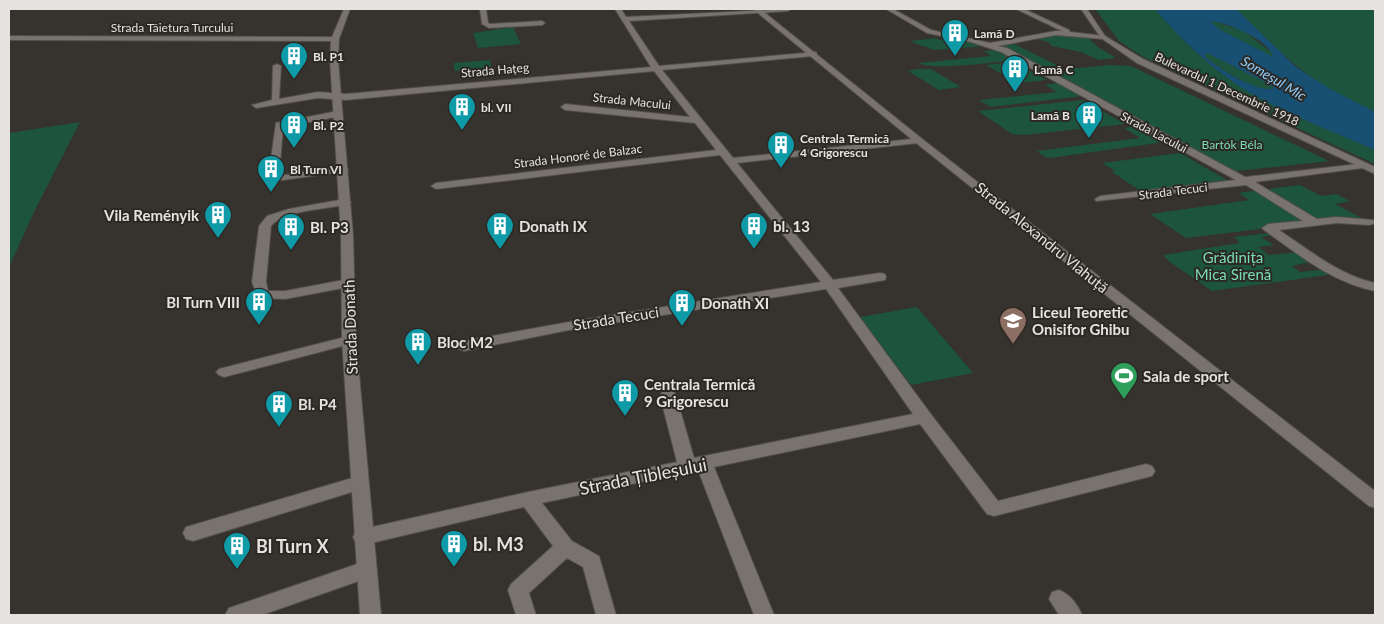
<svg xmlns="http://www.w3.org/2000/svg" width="1384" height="624" font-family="Lato,sans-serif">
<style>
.green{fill:#1c543e}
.water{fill:#185074;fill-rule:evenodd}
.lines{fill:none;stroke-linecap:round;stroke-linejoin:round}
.minor-casing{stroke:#524e4a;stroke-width:2}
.secondary-casing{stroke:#524e4a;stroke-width:2}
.minor{fill:#78736e;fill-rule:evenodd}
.secondary{fill:#78736e;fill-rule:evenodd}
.labels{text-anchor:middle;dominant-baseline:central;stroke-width:4;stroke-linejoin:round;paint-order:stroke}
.far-street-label{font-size:12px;fill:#e5e2df;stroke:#2c2823}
.far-poi-label{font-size:12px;font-weight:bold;fill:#e5e2df;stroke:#2c2823;text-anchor:start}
.far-park-label{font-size:12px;fill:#7addb2;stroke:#2c2823}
.far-water-label{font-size:14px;font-style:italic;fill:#8fccfb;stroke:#2c2823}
.poi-label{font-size:15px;font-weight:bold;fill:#e5e2df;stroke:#2c2823;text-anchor:start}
.street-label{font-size:15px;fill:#e5e2df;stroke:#2c2823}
.park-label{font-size:15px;fill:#7addb2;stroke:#2c2823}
.near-street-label{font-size:18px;fill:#e5e2df;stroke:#2c2823}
.near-poi-label{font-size:18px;font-weight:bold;fill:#e5e2df;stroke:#2c2823;text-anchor:start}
</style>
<rect width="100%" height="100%" fill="#36322d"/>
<path class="green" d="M1095 9H1155C1184 43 1219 77 1260 98 1297 118 1337 133 1375 150V164L1145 58 1119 41Z
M1236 9H1375V112C1357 103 1337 95 1320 83 1289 63 1262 35 1236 9Z
M1209 20 1244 31 1270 51 1273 55V58L1219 29Z
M513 27 521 44 478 48 473 33Z
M1057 33 1086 36 1098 47 1116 58 1099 60 1081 52 1051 46 1050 43 1035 38Z
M936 38 939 40 953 38 987 46 934 50C926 46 919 46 911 41Z
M1012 43 1059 66 1043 67 999 46Z
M995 50 1013 60C997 62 930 71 919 63L991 56 984 51Z
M1207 53 1267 83 1275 88C1260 95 1216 67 1205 56Z
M490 60 491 68 454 71V63Z
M1013 62 1047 80 1018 83 986 65Z
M1109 65 1131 66 1329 161 1228 172 1049 71Z
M916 69H931L961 87 939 90 908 71Z
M1057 83 1083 96 991 107 979 100 1057 92 1045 85Z
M1083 100 1125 124 1025 135 1012 134 978 111Z
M80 122 35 210 9 267V133Z
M1139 126 1165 140V142L1050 158 1045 157 1037 151 1140 138 1124 128Z
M1180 153 1234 184 1145 194 1112 172 1115 171 1102 163Z
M1300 185 1321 196 1336 194 1350 201 1335 204 1369 222 1326 221 1186 238 1150 214 1249 200 1238 193Z
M1271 233 1274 235 1261 237 1274 245 1258 247 1269 255 1299 252 1314 261 1292 266 1300 272 1327 269 1334 274 1212 291 1170 262 1163 255 1240 243 1234 237Z
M917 307 973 373 911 385 860 317Z"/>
<path class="water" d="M1155 9H1236L1294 65 1308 75 1330 89 1375 112V150C1337 133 1297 118 1259 98 1219 76 1184 43 1155 9ZM1210 21C1227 23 1269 39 1273 57L1219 29ZM1207 53 1267 83 1274 88C1259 94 1216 68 1205 56Z"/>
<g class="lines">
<defs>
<path id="minor" d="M480 9H486L488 23 490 24 542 21 545 23 542 25 489 28 482 24Z
M615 9H621L626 17 791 9 788 11 629 21 659 66 816 52 817 54 813 56 662 70 733 158 921 138V142L918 143 737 163 833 280 880 273 885 274 886 277 885 280 838 288 930 413 998 501 1146 464 1152 466 1155 471 1152 476 994 516 987 514 920 424 714 467 774 615H754L698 470 542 503 572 541 599 556 616 615H596L583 567 567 558 529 593 536 615H516L508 590 511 584 553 546 524 507 363 545 356 543 353 537 356 531 363 529 528 492 677 462 660 396 662 392 668 391 674 392 676 396 694 458 913 414 826 289 569 330 464 351 459 349 457 346 459 343 464 341 569 322 821 282 720 155 436 189 431 186 436 183 716 150 695 123 565 110 561 107 565 104 690 117 654 71 346 100 318 98 256 108 252 105 272 100 273 66 277 64 281 66 279 99 318 92 346 94 651 67Z
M886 9H893L931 30 990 43 1056 31H1062L1016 9H1024L1069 30 1070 32 1105 36 1107 37 1103 39 1056 35 998 46 1007 48 1245 177 1367 163V167L1363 168 1255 182 1317 219 1337 217 1373 220 1375 222 1373 224 1369 225 1337 223 1279 230C1309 250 1339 275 1375 283V291C1333 283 1299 255 1264 230L1262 228 1268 224 1303 221 1246 185 1096 201 1095 199 1100 196 1236 180 1001 52 971 42 927 33Z
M338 111 341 112V116L283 127 279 176 343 166 348 169 347 171 269 182 268 180 276 123Z
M345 199 351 202 349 204C329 209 283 210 271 226L266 282 268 291H285L349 279 356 283 354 286 285 299 258 298 252 282 259 226 267 216 289 209Z
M349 336 354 337 356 340 354 343 224 377 219 375 216 372 219 369Z
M359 476 365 478 368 483 365 488 193 541 186 539 183 533 186 527 193 525Z
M366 561 373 564 376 570 373 576 262 615H225L229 608Z
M1059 590C1070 594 1078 605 1082 615H1059L1049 599 1052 592Z"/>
<path id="secondary" d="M344 9H350L339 39 338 60 353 235 356 340 381 615H360L342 340 341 235 330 60 331 41 9 40V36L332 37Z
M753 9H760L921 138 1375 491V508L1369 506 915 142Z
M1081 9H1087L1105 36 1143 59 1375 167V174L1137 63 1101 38Z"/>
</defs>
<use href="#minor" class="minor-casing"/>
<use href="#secondary" class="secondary-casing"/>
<use href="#minor" class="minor"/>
<use href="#secondary" class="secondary"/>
</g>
<defs>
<symbol id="building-pin" viewBox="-11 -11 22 30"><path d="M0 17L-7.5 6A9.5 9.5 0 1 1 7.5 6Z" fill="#0f9aa8" stroke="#2c2823"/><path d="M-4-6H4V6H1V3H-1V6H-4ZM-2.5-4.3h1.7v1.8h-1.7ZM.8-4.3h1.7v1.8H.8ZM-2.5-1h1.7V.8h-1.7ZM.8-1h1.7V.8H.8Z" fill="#fff"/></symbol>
<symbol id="school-pin" viewBox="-11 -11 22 30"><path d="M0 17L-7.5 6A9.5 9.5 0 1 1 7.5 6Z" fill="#8d6e63" stroke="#2c2823"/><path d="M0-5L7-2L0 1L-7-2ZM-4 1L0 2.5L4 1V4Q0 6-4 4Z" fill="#fff"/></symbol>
<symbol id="stadium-pin" viewBox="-11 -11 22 30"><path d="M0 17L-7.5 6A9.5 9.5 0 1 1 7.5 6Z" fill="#2e9e5b" stroke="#2c2823"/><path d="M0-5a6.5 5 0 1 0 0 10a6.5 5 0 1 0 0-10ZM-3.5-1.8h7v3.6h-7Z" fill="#fff"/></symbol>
</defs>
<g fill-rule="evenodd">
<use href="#building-pin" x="939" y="17" width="32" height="43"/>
<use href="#building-pin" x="278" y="40" width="32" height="43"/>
<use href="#building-pin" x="999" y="53" width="32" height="43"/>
<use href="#building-pin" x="446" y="91" width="32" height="43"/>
<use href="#building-pin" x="1073" y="99" width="32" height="43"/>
<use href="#building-pin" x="278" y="109" width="32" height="43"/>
<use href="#building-pin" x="765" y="129" width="32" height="43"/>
<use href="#building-pin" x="255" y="153" width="32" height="43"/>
<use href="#building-pin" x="202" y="199" width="32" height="43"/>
<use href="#building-pin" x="484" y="210" width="32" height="43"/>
<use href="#building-pin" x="738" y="210" width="32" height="43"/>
<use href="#building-pin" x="275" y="211" width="32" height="43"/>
<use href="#building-pin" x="243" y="286" width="32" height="43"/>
<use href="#building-pin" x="666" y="287" width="32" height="43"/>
<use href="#school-pin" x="997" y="305" width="32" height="43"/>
<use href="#building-pin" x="402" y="326" width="32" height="43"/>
<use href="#stadium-pin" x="1108" y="360" width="32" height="43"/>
<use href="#building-pin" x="609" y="377" width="32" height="43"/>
<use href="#building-pin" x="263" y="388" width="32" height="43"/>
<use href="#building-pin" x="438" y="528" width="32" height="43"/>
<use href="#building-pin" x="221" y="530" width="32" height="43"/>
</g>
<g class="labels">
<g class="far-street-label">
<text x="172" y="27">Strada Tăietura Turcului</text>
<text transform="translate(495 70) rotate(-5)">Strada Hațeg</text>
<text transform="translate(1227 89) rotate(25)">Bulevardul 1 Decembrie 1918</text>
<text transform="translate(632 101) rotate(6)">Strada Macului</text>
<text transform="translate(1154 132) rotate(28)">Strada Lacului</text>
<text transform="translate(578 156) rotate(-7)">Strada Honoré de Balzac</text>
<text transform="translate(1173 191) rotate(-7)">Strada Tecuci</text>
</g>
<g class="far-poi-label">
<text x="974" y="33">Lamă D</text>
<text x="313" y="56">Bl. P1</text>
<text x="1034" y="69">Lamă C</text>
<text x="481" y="107">bl. VII</text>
<text x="1070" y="115" text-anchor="end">Lamă B</text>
<text x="313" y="125">Bl. P2</text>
<text x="800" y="138">Centrala Termică<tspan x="800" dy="14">4 Grigorescu</tspan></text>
<text x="290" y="169">Bl Turn VI</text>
</g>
<g class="far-park-label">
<text x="1232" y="144">Bartók Béla</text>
</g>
<g class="far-water-label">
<text transform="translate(1274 78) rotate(31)">Someșul Mic</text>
</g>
<g class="poi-label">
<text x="199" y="215" text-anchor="end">Vila Reményik</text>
<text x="519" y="226">Donath IX</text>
<text x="773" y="226">bl. 13</text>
<text x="310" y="227">Bl. P3</text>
<text x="240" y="302" text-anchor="end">Bl Turn VIII</text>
<text x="701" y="303">Donath XI</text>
<text x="1032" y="312">Liceul Teoretic<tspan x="1032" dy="17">Onisifor Ghibu</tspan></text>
<text x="437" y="342">Bloc M2</text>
<text x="1143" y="376">Sala de sport</text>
<text x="644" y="384">Centrala Termică<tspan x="644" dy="17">9 Grigorescu</tspan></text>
<text x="298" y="404">Bl. P4</text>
</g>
<g class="street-label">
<text transform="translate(1042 237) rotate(39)">Strada Alexandru Vlahuță</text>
<text transform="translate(616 318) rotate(-9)">Strada Tecuci</text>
<text transform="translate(350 327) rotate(-92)">Strada Donath</text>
</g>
<g class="park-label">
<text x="1233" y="257">Grădinița<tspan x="1233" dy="17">Mica Sirenă</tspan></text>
</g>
<g class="near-street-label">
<text transform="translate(643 476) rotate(-11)">Strada Țibleșului</text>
</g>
<g class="near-poi-label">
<text x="473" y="544">bl. M3</text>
<text x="256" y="546">Bl Turn X</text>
</g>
</g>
<rect width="1384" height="624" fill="none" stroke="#e5e2df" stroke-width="20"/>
</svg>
